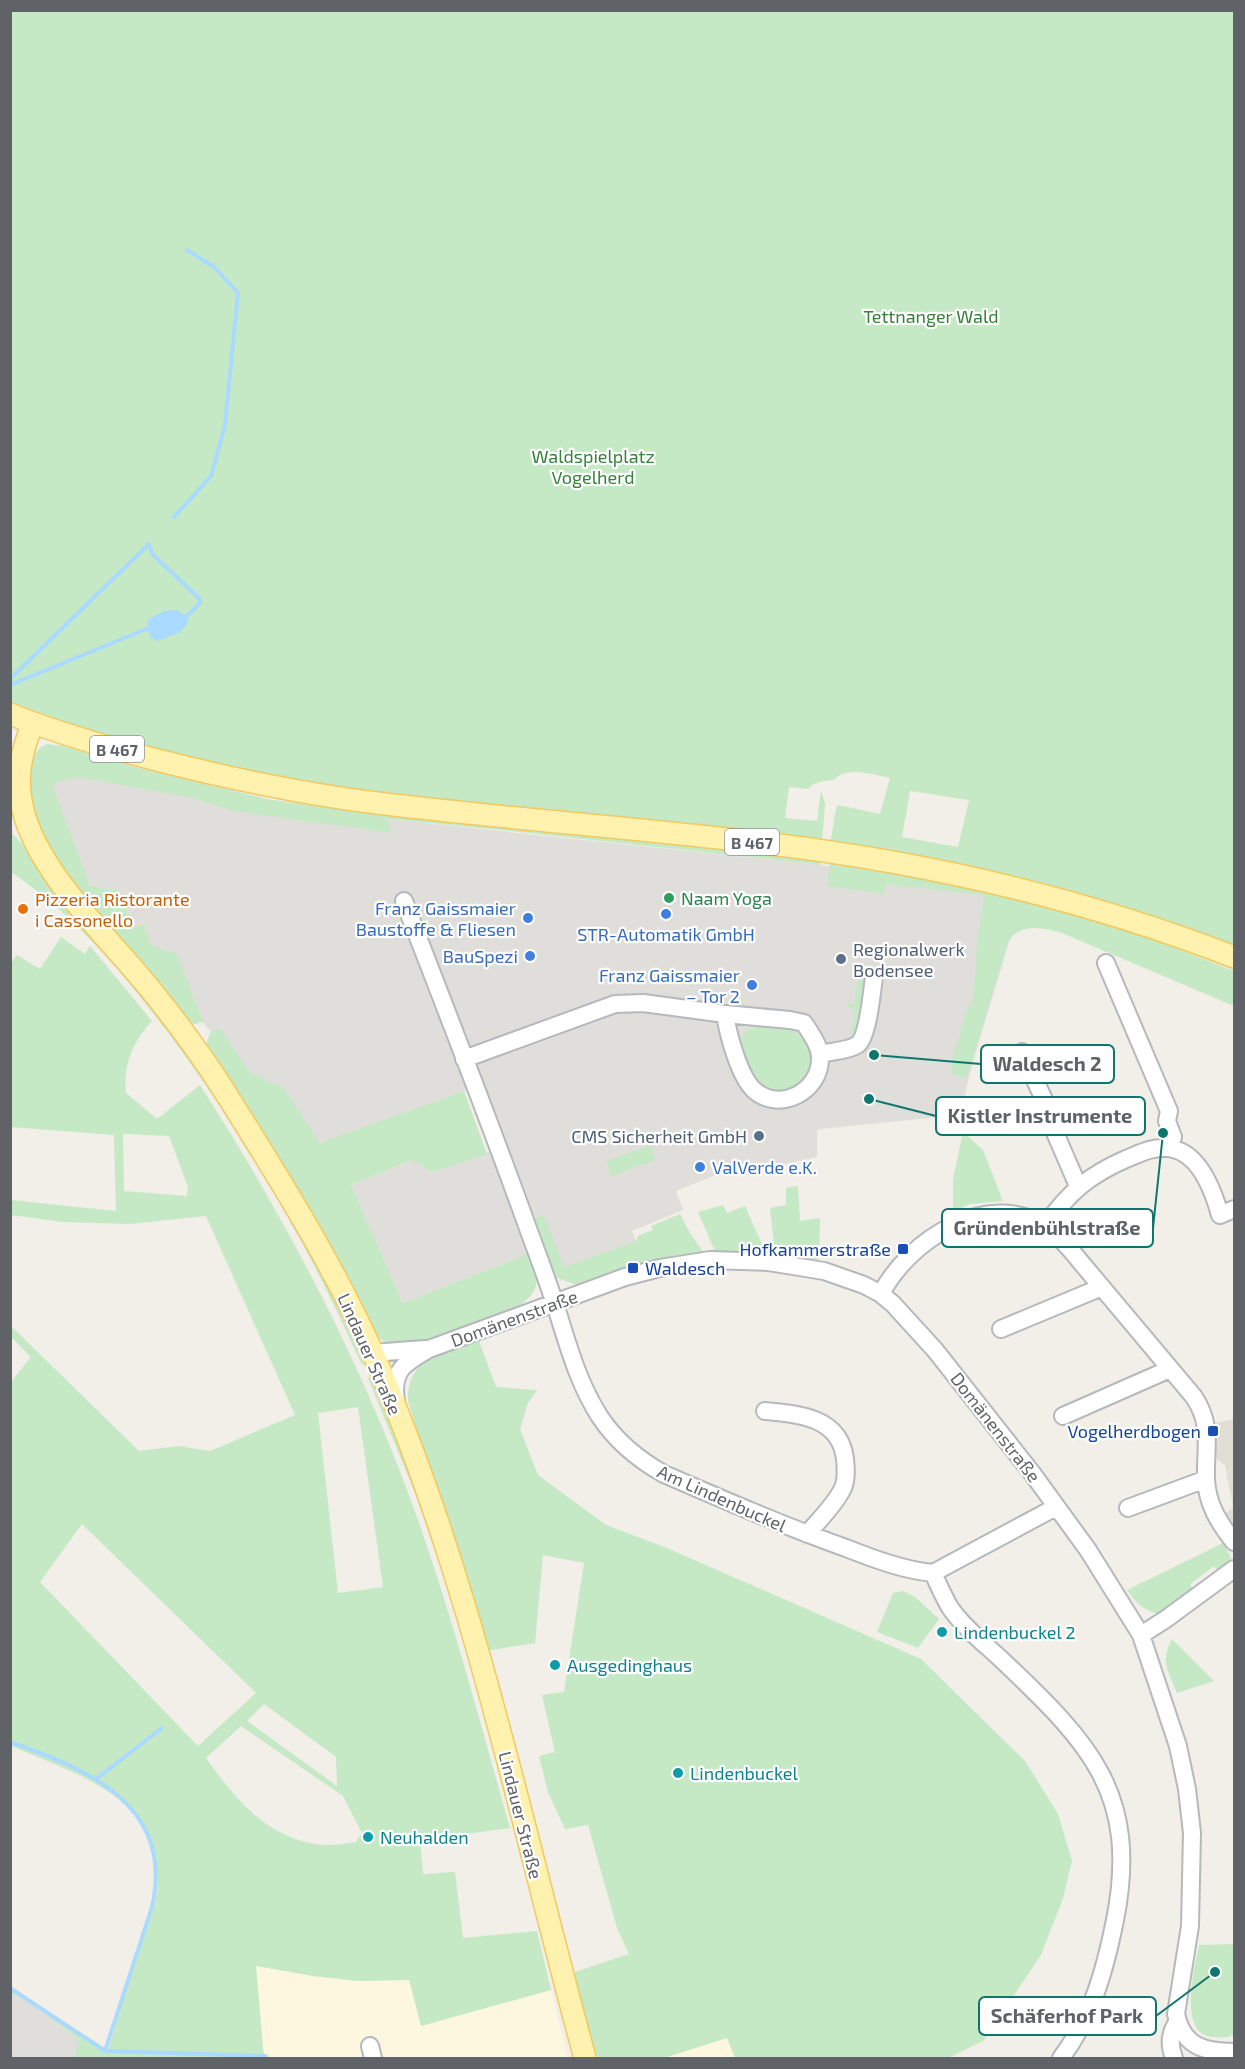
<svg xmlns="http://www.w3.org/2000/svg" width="1245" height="2069" font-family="'Exo 2',sans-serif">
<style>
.commercial{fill:#fef7e0}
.industrial{fill:#e0deda}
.education{fill:#e1ded6}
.green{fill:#c5e8c5;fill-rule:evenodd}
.water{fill:#aadaff}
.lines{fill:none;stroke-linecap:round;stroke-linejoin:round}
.stream{stroke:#aadaff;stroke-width:4}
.minor-casing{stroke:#b5b8bc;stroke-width:20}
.major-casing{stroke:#f2c960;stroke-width:24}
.minor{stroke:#fff;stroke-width:16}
.major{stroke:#fff2af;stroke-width:21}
.leisure-dot{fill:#2e9e5b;stroke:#fff;stroke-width:2}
.food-dot{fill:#e8710a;stroke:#fff;stroke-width:2}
.shop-dot{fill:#3f7fe0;stroke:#fff;stroke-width:2}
.service-dot{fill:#5c6f8a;stroke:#fff;stroke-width:2}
.transit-dot{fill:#1a4fb4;stroke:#fff;stroke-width:2}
.culture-dot{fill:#0f9aa8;stroke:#fff;stroke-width:2}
.labels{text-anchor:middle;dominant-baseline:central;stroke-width:4.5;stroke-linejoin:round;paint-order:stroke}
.shield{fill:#fff;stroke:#8f9295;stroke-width:1.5}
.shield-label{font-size:16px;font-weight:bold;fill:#5f6368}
.park-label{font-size:18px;fill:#348238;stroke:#fff}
.leisure-label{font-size:18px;fill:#27864d;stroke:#fff;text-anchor:start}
.food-label{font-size:18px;fill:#c56008;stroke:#fff;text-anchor:start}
.shop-label{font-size:18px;fill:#366cbe;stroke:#fff;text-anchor:end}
.service-label{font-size:18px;fill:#4e5e75;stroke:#fff;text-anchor:start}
.transit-label{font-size:18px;fill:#164399;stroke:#fff;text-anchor:end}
.street-label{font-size:18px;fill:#5f6368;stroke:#fff}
.culture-label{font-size:18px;fill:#0d838f;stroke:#fff;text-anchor:start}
.leader{fill:none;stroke:#0f766e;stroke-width:2}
.callout-dot{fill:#0f766e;stroke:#fff;stroke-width:2}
.callout{fill:#fff;stroke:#0f766e;stroke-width:2}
.callout-label{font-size:20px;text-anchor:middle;font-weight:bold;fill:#5f6368}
</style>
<rect width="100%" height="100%" fill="#f1efe8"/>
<path class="commercial" d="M256 1966 312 1976 357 1981 410 1980 421 2026 551 1990 568 2058H264Z
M727 2038 735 2058H664Z"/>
<path class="industrial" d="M73 767 386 819 821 865 981 891 1014 933 1009 942 972 1065 960 1115 820 1129 817 1131V1157L734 1175 728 1170 676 1191 683 1210 632 1231 636 1241 550 1273 531 1253 403 1303 351 1185 411 1160 433 1172 498 1149 475 1087 290 1155 227 1053 203 1022 187 982 134 928 116 888 110 890 90 885 48 776Z
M10 1994 19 1995 79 2040 75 2058H11Z"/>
<path class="education" d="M1234 1419V1540L1219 1519 1233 1507 1225 1465 1213 1456 1211 1424Z"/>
<path class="green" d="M10 11H1234V948L830 845 836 808 838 805 880 814 890 778C874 775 846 765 834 780 824 781 815 781 808 789L789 787 785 818 817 821 821 790 825 804 822 844 335 790 183 757 88 730 11 702ZM910 791 969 800 958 847 902 837Z
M47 744 63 746 135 767 272 800 376 813 703 845 820 861 821 865 510 831 387 819 391 833 234 811 189 797 83 778 67 779 52 785 90 885 110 890 116 888 134 928 144 924 151 945 177 954 203 1022 194 1024 185 1021C158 988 131 955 104 922 82 895 57 868 43 836 34 816 30 796 31 774 32 761 34 749 47 744Z
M10 832C27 845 33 862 45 879 55 892 66 905 76 918 112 961 151 1002 184 1047 255 1146 315 1255 365 1366L361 1363C340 1318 319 1272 294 1229 257 1160 213 1093 166 1030 120 969 74 915 11 872Z
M830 861 1000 892 1121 927 1234 971V1006L1062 933C1042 928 1021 922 1008 942L968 1074 963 1078 951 1073 953 1059 966 1012 973 1000 977 946 984 895 885 884 884 894 827 886Z
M61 937 85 954 90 946 152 1021C133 1041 123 1064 126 1093L157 1119 200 1085C280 1210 351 1342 404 1482 447 1595 477 1712 510 1828L420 1840 423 1874 455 1872 463 1938 537 1931 551 1990 421 2026 409 1980 357 1981 313 1976 256 1966 264 2058H75L78 2039 19 1995 11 1994V1987L108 2050C118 2018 127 1986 137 1954 145 1930 158 1906 158 1880 157 1852 143 1817 120 1800 87 1775 49 1762 11 1746V1382L31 1357 11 1337V1326L139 1451 178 1446 210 1451 295 1415 206 1216 130 1224 63 1222 11 1215V1200L116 1211 114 1135 11 1127V963L17 955 40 969ZM123 1134 169 1136 188 1187 187 1196 124 1191ZM358 1407 383 1587 338 1593 318 1413ZM82 1524 256 1693 198 1746 40 1582ZM264 1704 336 1757 337 1786 247 1721ZM241 1726 343 1796 362 1833 356 1842C346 1843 334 1846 324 1845 269 1841 235 1799 206 1758Z
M859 968 864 969 865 972 856 1032 851 1038 855 1011 852 1008 847 1007 848 1003 854 1004Z
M760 1026C770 1027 787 1027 796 1033 825 1054 806 1098 772 1091 772 1091 764 1090 763 1090 748 1081 744 1056 738 1040L747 1030Z
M220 1028 248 1070 267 1081 283 1087 320 1143 464 1091 487 1154 433 1172 411 1160 351 1185 403 1303 531 1253C540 1282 541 1294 511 1310L425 1341 391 1345 380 1339 208 1050 207 1042 210 1033Z
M963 1132 983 1150 1003 1201 970 1204 953 1211V1179Z
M651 1145 656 1160 611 1176 606 1161Z
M798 1186 800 1221 820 1218 819 1260 775 1253 770 1208 786 1205V1188Z
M723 1205 727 1213 745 1206 765 1251 763 1254 715 1251 698 1212Z
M680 1214 690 1233 703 1252 639 1263 584 1284H574L552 1276 532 1219 544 1215 564 1267 636 1241 639 1235 653 1230 651 1226Z
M478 1338 496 1387 537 1390 528 1403 520 1429 538 1475 606 1525 667 1548 921 1659 1025 1761 1058 1814 1072 1861 1063 1898 1041 1955 983 2041 948 2058H735L727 2038 664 2058H594L569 1974 629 1954 617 1928 588 1825 565 1829 548 1792 539 1756 555 1752 542 1695 564 1692 584 1563 543 1555 535 1643 485 1651 408 1401C407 1357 445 1351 478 1338Z
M367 1376 370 1378 416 1487 449 1583 471 1664 435 1550 413 1488Z
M1223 1543 1231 1558 1228 1565 1219 1572 1214 1566 1190 1584 1195 1593 1160 1614C1144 1611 1136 1603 1127 1590Z
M903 1591 915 1597 939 1619 918 1648 877 1632 893 1593Z
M1172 1639 1214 1681 1177 1693C1168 1671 1160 1662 1172 1639Z
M1234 1944V2034C1228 2039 1220 2037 1212 2037 1177 2034 1195 1966 1199 1945Z"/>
<path class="water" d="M177 610 188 617C188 633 171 635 158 641L151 638 147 628 149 619 164 611Z"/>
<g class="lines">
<path class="stream" d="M174 517 211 476 225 425 238 293 214 267 187 250
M10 679 149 544 152 554 199 598 200 603 185 618
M10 685 151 627
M10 1742C90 1770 175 1806 152 1907L105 2051
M96 1779 162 1728
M10 1988 105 2051 266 2056"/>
<defs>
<path id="minor" d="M404 901C447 1012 490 1122 530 1234 539 1258 548 1282 556 1307 568 1345 578 1383 600 1417 616 1441 639 1460 664 1474 724 1500 784 1526 846 1548 874 1559 903 1570 933 1573 938 1584 943 1595 949 1606 961 1625 986 1645 1003 1661 1089 1743 1140 1793 1115 1920 1105 1970 1092 2017 1061 2058
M1106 963 1169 1111 1167 1121 1173 1137 1169 1148
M725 1014 790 1020 804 1023C811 1034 821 1047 820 1060 819 1092 780 1112 755 1091 739 1077 728 1034 725 1014Z
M1022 1052 1052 1117 1053 1128 1078 1186
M820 1054C831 1051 848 1051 857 1045 868 1038 872 991 874 977
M464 1059 615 1004 643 1003 725 1014
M1045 1226C1068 1193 1089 1175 1126 1159 1139 1154 1151 1147 1166 1148 1198 1149 1213 1190 1220 1215L1234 1209
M881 1294C908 1241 988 1188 1046 1227 1059 1235 1069 1248 1079 1260L1194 1397C1213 1426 1205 1447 1206 1479 1207 1504 1219 1523 1234 1542
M1001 1329 1102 1287
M372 1353 425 1349
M396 1401C391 1370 405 1363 429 1349L625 1277 660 1268 710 1260 768 1262 824 1271 864 1285 881 1294 893 1304 935 1350 1032 1473 1088 1550 1141 1635 1178 1746 1187 1789 1192 1833 1190 1926 1176 2014C1183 2047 1205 2052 1234 2052
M765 1411C799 1414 840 1417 845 1459 846 1469 847 1481 842 1490 833 1507 819 1520 807 1534
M1063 1416 1170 1369
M1128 1508 1206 1479
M933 1573 1056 1507
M1141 1635 1166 1619 1234 1569
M370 2046 373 2058
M1174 2058C1169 2045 1169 2034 1178 2021"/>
<path id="major" d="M10 714C59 734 110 748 161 761 232 779 304 794 377 803 508 819 640 828 771 844 930 863 1085 899 1234 957
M33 723C21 752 15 779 23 810 38 873 110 939 151 990 177 1022 202 1056 225 1092 277 1175 330 1259 371 1349 472 1576 520 1821 585 2058"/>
</defs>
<use href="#minor" class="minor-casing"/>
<use href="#major" class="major-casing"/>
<use href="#minor" class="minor"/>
<use href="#major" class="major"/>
</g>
<circle class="leisure-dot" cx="669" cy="898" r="6"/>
<circle class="food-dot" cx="23" cy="909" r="6"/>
<g class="shop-dot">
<circle cx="666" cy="914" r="6"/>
<circle cx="528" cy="918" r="6"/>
<circle cx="530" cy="956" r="6"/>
<circle cx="752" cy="985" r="6"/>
<circle cx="700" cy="1167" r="6"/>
</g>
<g class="service-dot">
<circle cx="841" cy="959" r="6"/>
<circle cx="759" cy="1136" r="6"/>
</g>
<g class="transit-dot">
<rect x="897" y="1243" width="12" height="12" rx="3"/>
<rect x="627" y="1262" width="12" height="12" rx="3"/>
<rect x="1207" y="1425" width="12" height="12" rx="3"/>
</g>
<g class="culture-dot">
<circle cx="942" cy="1632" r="6"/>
<circle cx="555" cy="1665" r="6"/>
<circle cx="678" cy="1773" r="6"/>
<circle cx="368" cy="1837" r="6"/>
</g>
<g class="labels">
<g class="shield">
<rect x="90" y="736" width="54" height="26" rx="4.5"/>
<rect x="725" y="829" width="54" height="26" rx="4.5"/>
</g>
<g class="shield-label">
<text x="117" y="749">B 467</text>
<text x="752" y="842">B 467</text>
</g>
<g class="park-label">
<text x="931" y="316">Tettnanger Wald</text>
<text x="593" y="456">Waldspielplatz<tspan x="593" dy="21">Vogelherd</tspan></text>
</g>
<g class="leisure-label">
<text x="681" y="898">Naam Yoga</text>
</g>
<g class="food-label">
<text x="35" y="899">Pizzeria Ristorante<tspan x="35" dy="21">i Cassonello</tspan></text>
</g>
<g class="shop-label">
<text x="516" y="908">Franz Gaissmaier<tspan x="516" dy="21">Baustoffe &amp; Fliesen</tspan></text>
<text x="666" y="934" text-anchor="middle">STR-Automatik GmbH</text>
<text x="518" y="956">BauSpezi</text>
<text x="740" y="975">Franz Gaissmaier<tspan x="740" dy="21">– Tor 2</tspan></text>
<text x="712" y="1167" text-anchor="start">ValVerde e.K.</text>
</g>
<g class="service-label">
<text x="853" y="949">Regionalwerk<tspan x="853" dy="21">Bodensee</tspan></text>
<text x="747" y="1136" text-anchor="end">CMS Sicherheit GmbH</text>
</g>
<g class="transit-label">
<text x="891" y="1249">Hofkammerstraße</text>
<text x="645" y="1268" text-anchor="start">Waldesch</text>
<text x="1201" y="1431">Vogelherdbogen</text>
</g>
<g class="street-label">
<text transform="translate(514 1318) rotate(-20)">Domänenstraße</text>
<text transform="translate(370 1354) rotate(66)">Lindauer Straße</text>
<text transform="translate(996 1427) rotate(52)">Domänenstraße</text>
<text transform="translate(722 1498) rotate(24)">Am Lindenbuckel</text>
<text transform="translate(521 1815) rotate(76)">Lindauer Straße</text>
</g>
<g class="culture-label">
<text x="954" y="1632">Lindenbuckel 2</text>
<text x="567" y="1665">Ausgedinghaus</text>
<text x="690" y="1773">Lindenbuckel</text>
<text x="380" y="1837">Neuhalden</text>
</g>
</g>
<path class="leader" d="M874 1055L981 1064M869 1099L936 1116M1163 1133L1153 1228M1215 1972L1156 2016"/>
<g class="callout-dot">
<circle cx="874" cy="1055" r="6"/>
<circle cx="869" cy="1099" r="6"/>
<circle cx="1163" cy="1133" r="6"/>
<circle cx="1215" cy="1972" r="6"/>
</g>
<g class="callout">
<rect x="981" y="1045" width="133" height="38" rx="6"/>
<rect x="936" y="1097" width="209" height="38" rx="6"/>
<rect x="942" y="1209" width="211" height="38" rx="6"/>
<rect x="979" y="1997" width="177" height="38" rx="6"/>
</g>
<g class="callout-label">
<text x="1047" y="1071">Waldesch 2</text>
<text x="1040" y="1123">Kistler Instrumente</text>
<text x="1047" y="1235">Gründenbühlstraße</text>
<text x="1067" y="2023">Schäferhof Park</text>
</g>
<rect width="1245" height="2069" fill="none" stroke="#5f6368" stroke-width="24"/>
</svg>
